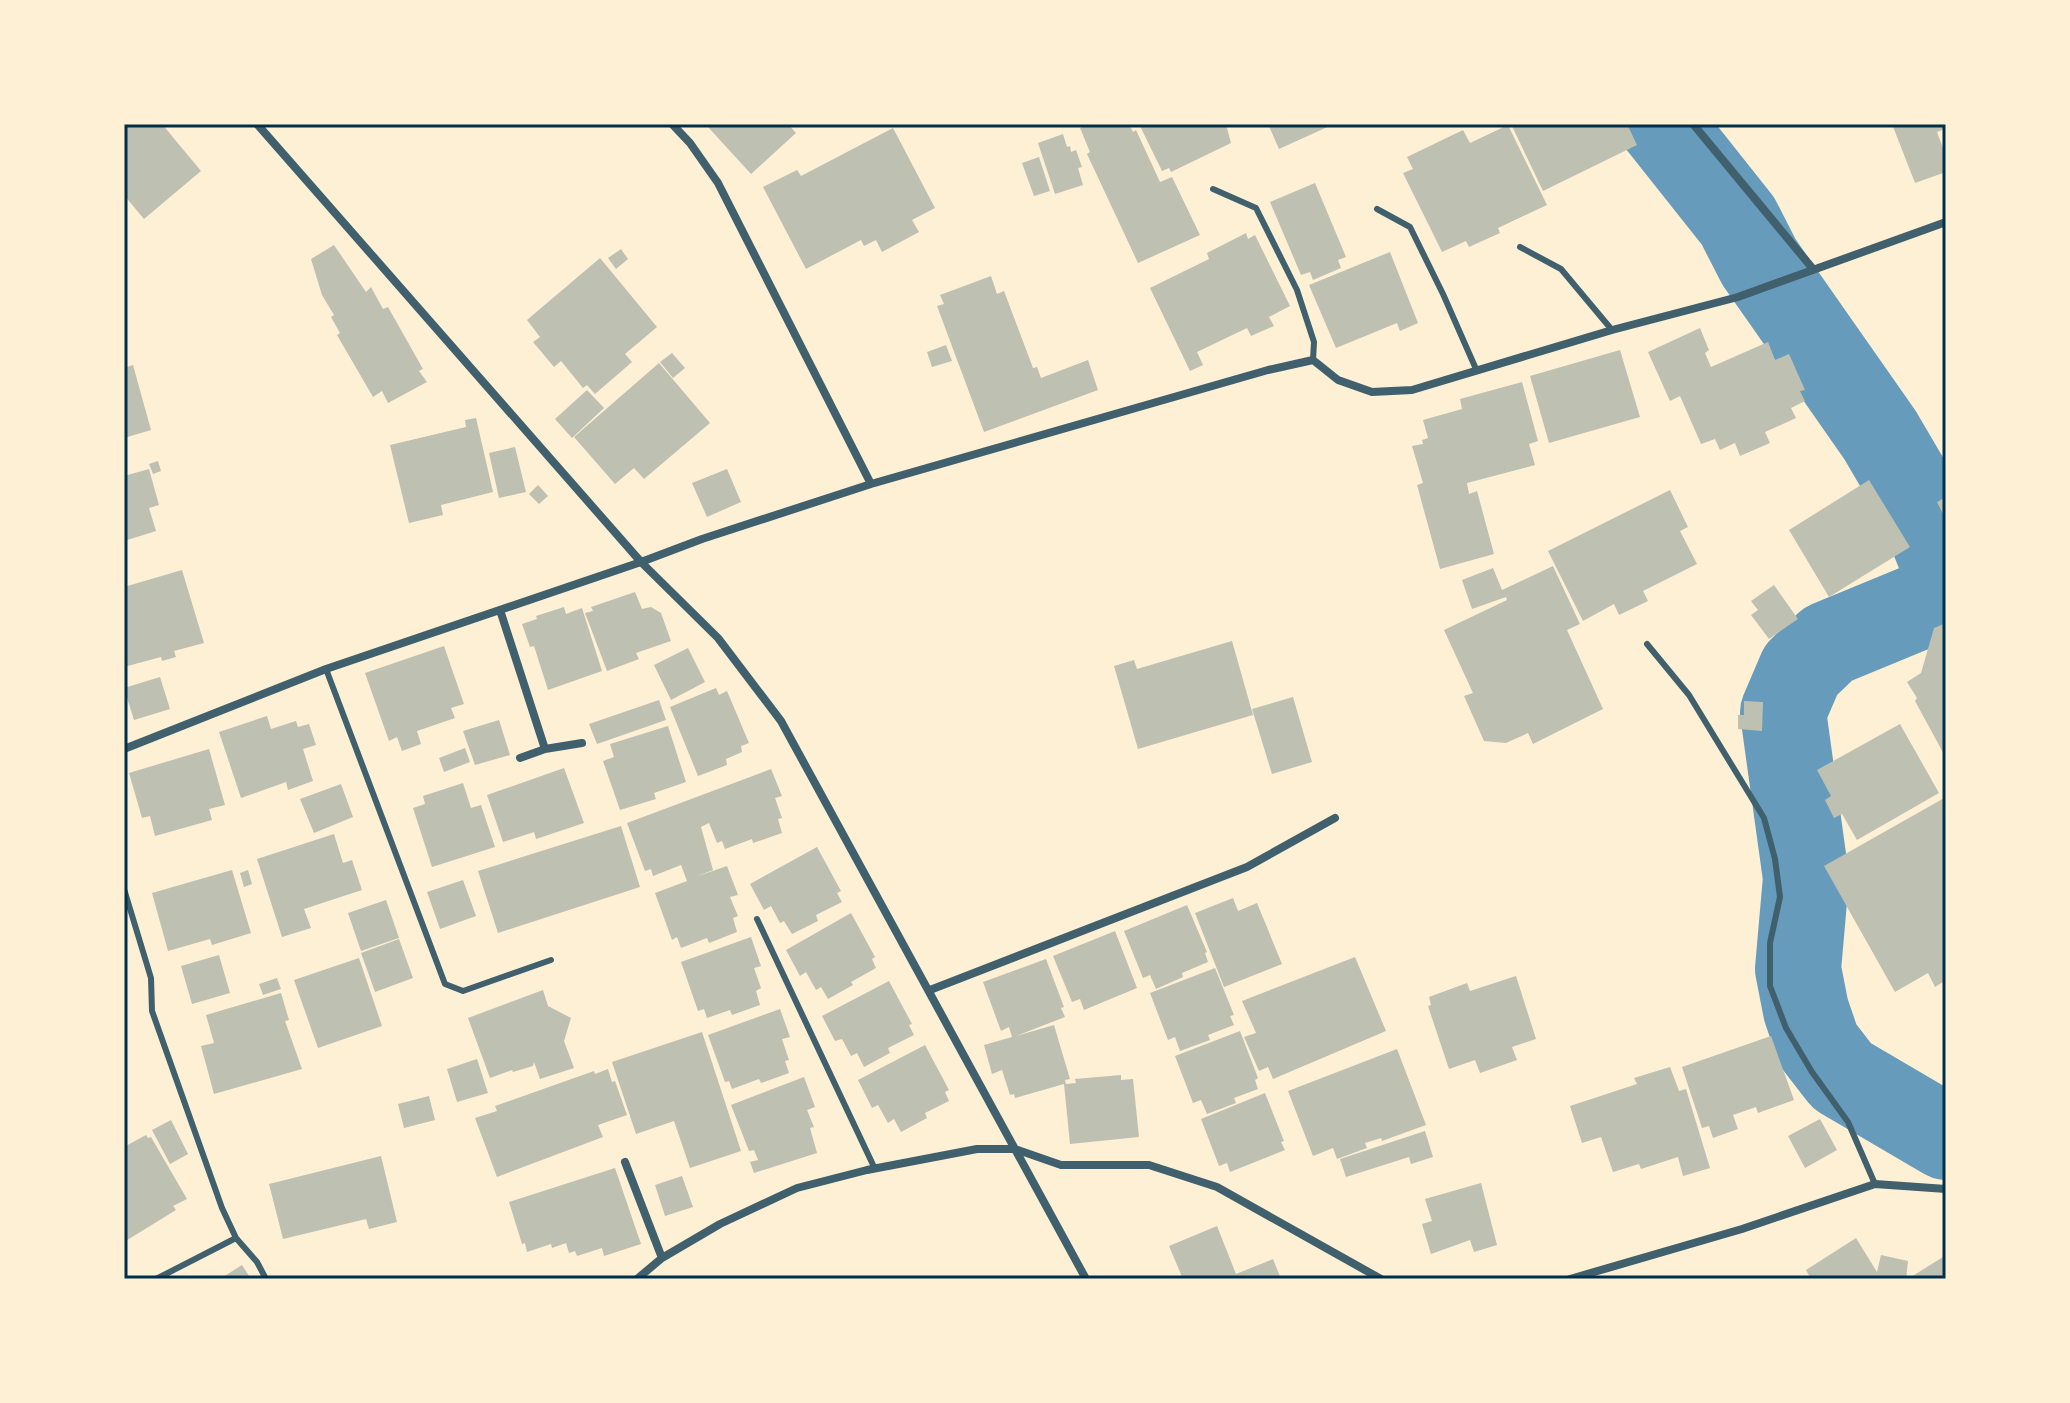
<svg xmlns="http://www.w3.org/2000/svg" width="2070" height="1403" font-family="Poppins,sans-serif">
<style>
.lines{fill:none;stroke-linecap:round;stroke-linejoin:round}
.river{stroke:#669bbc;stroke-width:86}
.building{fill:#bec0b2}
.service{stroke:#3f606c;stroke-width:6}
.minor{stroke:#3f606c;stroke-width:8}
.neatline{fill:none;stroke:#003049;stroke-width:3}
</style>
<rect width="100%" height="100%" fill="#fdf0d5"/>
<g class="lines">
<path class="river" d="M1661 124 1738 221 1759 262 1880 435 1917 498 1946 570
M1946 579 1942 597 1828 644 1801 670 1783 712 1806 878 1798 969 1806 1010 1818 1045 1842 1076 1946 1137"/>
</g>
<path class="building" d="M124 124H162L201 171 144 219 124 195Z
M712 124H788L796 133 751 174 708 127Z
M1089 124H1129L1133 132 1136 130 1160 182 1172 177 1200 235 1138 263 1087 154 1090 152 1080 128Z
M1139 124H1226L1231 143 1171 172 1169 168 1162 171Z
M1268 124H1334L1279 149Z
M1511 124H1627L1637 145 1543 191Z
M1892 124H1943L1945 129 1937 132 1946 156V172L1915 183Z
M1508 125 1547 205 1498 228 1500 233 1469 247 1466 241 1442 252 1403 173 1413 169 1407 157 1463 130 1470 143Z
M893 128 935 208 912 220 919 232 882 252 876 240 864 246 861 240 806 269 763 187 797 170 801 176Z
M1063 134 1067 147 1070 146 1071 152 1076 150 1082 167 1078 168 1083 185 1055 194 1038 143Z
M1039 157 1050 191 1034 196 1022 163Z
M1315 183 1346 257 1338 260 1341 268 1313 280 1310 272 1301 275 1270 202Z
M1246 233 1248 239 1255 235 1290 306 1269 317 1274 326 1251 336 1247 328 1197 352 1203 365 1190 371 1150 288 1209 259 1207 253Z
M334 245 366 292 371 287 383 309 388 307 423 369 419 371 427 382 388 403 382 391 373 397 337 335 340 333 331 317 334 315 322 295 311 259Z
M621 249 628 259 616 269 608 258Z
M1390 252 1418 323 1400 331 1397 323 1336 348 1309 285Z
M600 258 657 327 625 354 632 362 595 394 587 385 583 388 561 361 554 367 533 342 540 337 527 320Z
M991 276 997 294 1004 291 1033 368 1037 367 1041 378 1088 360 1098 390 984 432 937 306 944 304 940 295Z
M1700 328 1709 350 1705 353 1711 367 1768 342 1775 360 1789 354 1805 390 1800 391 1805 401 1791 408 1796 418 1765 432 1770 443 1740 456 1735 443 1720 450 1715 439 1701 444 1680 396 1670 401 1648 352Z
M946 345 952 361 932 367 927 352Z
M1620 350 1640 417 1549 443 1530 376Z
M672 353 685 368 673 378 660 362Z
M659 363 710 423 644 479 634 468 615 484 574 437Z
M133 365 151 430 124 438V368Z
M1522 382 1538 441 1529 444 1535 465 1467 483 1469 494 1477 491 1494 554 1440 569 1417 485 1423 483 1412 446 1423 444 1422 440 1428 438 1423 420 1462 409 1460 399Z
M587 390 604 408 572 438 555 419Z
M476 418 493 492 441 505 443 515 409 523 390 445 466 427 465 420Z
M515 447 526 492 499 498 489 453Z
M158 461 161 471 153 474 149 464Z
M149 469 159 505 149 508 156 531 124 541V476Z
M727 469 741 502 707 517 692 483Z
M1869 480 1910 547 1829 597 1789 530Z
M538 485 548 496 539 504 529 494Z
M1670 490 1688 527 1680 531 1697 564 1643 591 1648 601 1619 615 1614 604 1583 621 1548 551Z
M1946 497V520L1937 502Z
M1553 566 1580 624 1567 630 1603 709 1533 744 1528 733 1506 743 1484 741 1464 696 1473 693 1444 630 1507 600 1506 597 1472 609 1462 580 1493 568 1502 590Z
M182 570 204 643 174 651 176 657 162 661 161 657 124 667V587Z
M1774 585 1798 619 1769 639 1751 615 1758 610 1751 601Z
M635 592 642 609 651 607 661 613 671 641 636 653 639 659 607 671 585 613 593 611 591 607Z
M564 607 566 614 582 608 602 671 548 690 534 646 530 647 522 624 537 619 536 616Z
M1946 623V758L1915 701 1917 698 1907 682 1921 673 1934 628Z
M1232 641 1253 715 1138 749 1114 666 1134 660 1137 669Z
M444 646 464 704 451 708 455 718 417 731 421 744 402 751 397 737 389 741 365 673Z
M688 648 705 682 671 700 654 665Z
M160 677 170 709 134 720 124 688Z
M716 688 719 695 727 691 749 743 741 746 742 752 726 759 727 765 698 776 670 707Z
M1293 697 1312 762 1272 774 1252 709Z
M659 700 666 720 597 744 589 724Z
M1744 701 1763 702 1762 731 1738 729V715H1744Z
M267 716 271 729 296 721 298 727 309 724 316 745 303 749 313 781 288 790 286 782 241 798 219 732Z
M499 720 510 755 475 765 463 731Z
M1900 724 1939 793 1857 840 1842 814 1834 818 1825 800 1831 796 1817 770Z
M668 726 686 782 654 793 656 799 620 810 603 761 614 757 610 744Z
M465 748 470 762 444 772 439 758Z
M209 749 225 805 209 809 212 820 155 836 150 816 142 818 129 773Z
M564 768 584 823 536 839 534 832 503 842 487 795Z
M771 769 782 796 775 798 782 818 778 819 782 833 753 843 752 839 725 849 722 841 717 843 709 823 701 827 713 870 695 877 727 866 738 895 730 897 738 916 733 918 737 932 709 943 707 938 681 948 677 937 672 940 655 893 687 881 681 865 653 876 651 869 645 871 627 823Z
M463 783 471 808 481 805 495 847 432 867 413 808 425 804 423 796Z
M341 784 353 817 314 833 300 799Z
M1946 797V980L1935 987 1928 973 1895 992 1824 866Z
M621 826 640 887 498 933 478 871Z
M334 834 343 863 352 860 362 890 304 909 311 928 282 937 257 859Z
M817 847 841 891 837 893 842 902 816 915 818 921 792 934 784 921 780 923 771 906 764 910 750 884Z
M232 870 251 933 212 945 210 939 168 951 152 893Z
M248 870 252 884 244 887 240 873Z
M463 880 476 916 440 929 427 892Z
M1233 898 1238 911 1257 903 1282 964 1224 987 1195 913Z
M386 900 399 938 361 951 348 913Z
M1187 905 1207 952 1205 953 1208 962 1182 973 1183 977 1156 989 1150 975 1143 978 1124 931Z
M851 913 875 957 872 959 876 968 851 982 853 985 828 999 821 987 816 990 806 972 800 976 786 950Z
M1115 931 1137 988 1084 1010 1080 999 1072 1002 1053 956Z
M751 937 761 966 754 968 761 988 756 991 760 1005 732 1015 730 1010 707 1018 704 1009 698 1011 681 962Z
M399 939 413 978 375 992 361 953Z
M219 955 230 993 192 1004 181 966Z
M1355 957 1386 1031 1273 1079 1268 1067 1259 1071 1244 1037 1256 1033 1242 1001Z
M359 958 382 1026 318 1048 294 980Z
M1046 959 1064 1007 1061 1008 1065 1017 1016 1036 1054 1025 1070 1079 1065 1080 1066 1084 1076 1083 1075 1079 1121 1075V1080L1133 1079 1139 1137 1070 1144 1064 1084 1015 1098 1014 1094 1010 1095 1002 1070 992 1074 984 1045 1012 1037 1009 1027 1001 1031 983 982Z
M1215 968 1234 1015 1230 1016 1234 1025 1208 1035 1210 1040 1180 1051 1175 1037 1168 1040 1150 993Z
M1516 976 1536 1039 1512 1047 1517 1060 1480 1073 1475 1060 1449 1069 1428 1006 1431 1005 1429 997 1467 983 1470 991Z
M277 978 281 989 263 995 259 984Z
M889 981 912 1024 909 1025 914 1035 888 1048 890 1053 864 1067 857 1053 851 1056 842 1039 835 1041 822 1016Z
M543 990 548 1006 571 1018 564 1041 574 1068 540 1079 534 1062 533 1066 513 1072 512 1070 490 1078 468 1018Z
M281 993 289 1020 285 1021 302 1069 214 1094 201 1046 214 1043 206 1015Z
M780 1009 790 1037 782 1039 789 1060 785 1061 789 1073 761 1083 759 1079 732 1089 729 1081 725 1082 708 1035Z
M1240 1031 1258 1078 1255 1080 1258 1089 1234 1098 1236 1103 1207 1114 1201 1100 1193 1103 1175 1056Z
M702 1032 741 1151 690 1168 674 1121 636 1134 612 1062Z
M1771 1036 1794 1100 1758 1113 1756 1107 1733 1115 1738 1129 1713 1138 1709 1126 1702 1128 1682 1067Z
M925 1045 949 1090 945 1092 949 1101 925 1113 927 1118 901 1132 894 1119 888 1123 878 1105 872 1108 858 1080Z
M1397 1049 1426 1125 1382 1141 1381 1138 1365 1143 1367 1148 1337 1159 1333 1148 1313 1156 1288 1091Z
M477 1059 488 1093 457 1102 447 1069Z
M1670 1067 1679 1091 1686 1089 1710 1168 1683 1176 1678 1157 1641 1169 1639 1164 1613 1172 1601 1137 1582 1143 1570 1106 1637 1084 1634 1078Z
M608 1069 612 1082 615 1081 627 1115 598 1125 603 1137 497 1177 475 1118 497 1111 495 1106 594 1071 595 1074Z
M804 1077 815 1107 807 1110 814 1127 810 1128 817 1153 754 1173 750 1162 758 1160 754 1150 749 1151 731 1105Z
M1265 1093 1284 1141 1281 1142 1285 1150 1230 1172 1227 1163 1219 1166 1201 1119Z
M429 1096 435 1120 404 1128 398 1104Z
M1820 1119 1837 1150 1805 1168 1788 1136Z
M171 1120 188 1154 170 1164 152 1130Z
M1425 1131 1433 1157 1411 1164 1409 1157 1346 1177 1340 1159Z
M146 1135 148 1138 151 1137 187 1199 173 1206 176 1210 124 1242V1147Z
M381 1156 397 1222 369 1229 366 1219 283 1239 269 1184Z
M615 1168 641 1244 604 1256 602 1248 577 1256 575 1251 569 1253 566 1243 552 1248 551 1244 527 1252 525 1243 522 1244 509 1202Z
M682 1176 693 1207 665 1216 655 1185Z
M1481 1183 1497 1245 1474 1252 1470 1240 1431 1254 1422 1224 1432 1221 1425 1199Z
M1217 1226 1236 1274 1273 1259 1281 1279H1183L1169 1246Z
M1856 1238 1877 1272 1881 1255 1908 1261 1906 1279H1811L1806 1270Z
M1946 1255V1279H1908Z
M242 1265 251 1279H220Z"/>
<g class="lines">
<path class="service" d="M1213 189 1256 208 1297 290 1314 342 1313 360
M1377 209 1410 227 1443 294 1476 369
M1520 247 1561 269 1612 330
M1647 644 1689 695 1764 818 1775 859 1780 897 1770 943V986L1786 1028 1812 1072 1848 1122 1875 1184
M326 669 445 984 463 991 551 960
M124 889 151 978 152 1011 222 1208 236 1238
M757 919 875 1169
M156 1279 236 1238 257 1262 266 1279"/>
<path class="minor" d="M257 124 641 562 718 638 781 721 1086 1279
M672 124 690 143 718 183 871 484
M1693 124 1813 269
M500 610 545 749
M124 749 326 669 641 562 702 539 871 484 1268 370 1313 360 1338 380 1372 392 1412 390 1612 330 1738 297 1946 222
M520 758 545 749 582 743
M930 990 1247 867 1335 818
M625 1162 662 1258
M637 1279 662 1258 720 1224 797 1188 867 1170 977 1149H1015L1061 1165H1149L1217 1187 1381 1279
M1570 1279 1742 1229 1875 1184 1946 1189"/>
</g>
<rect width="2070" height="1403" fill="none" stroke="#fdf0d5" stroke-width="252"/>
<rect x="126" y="126" width="1818" height="1151" class="neatline"/>
</svg>
